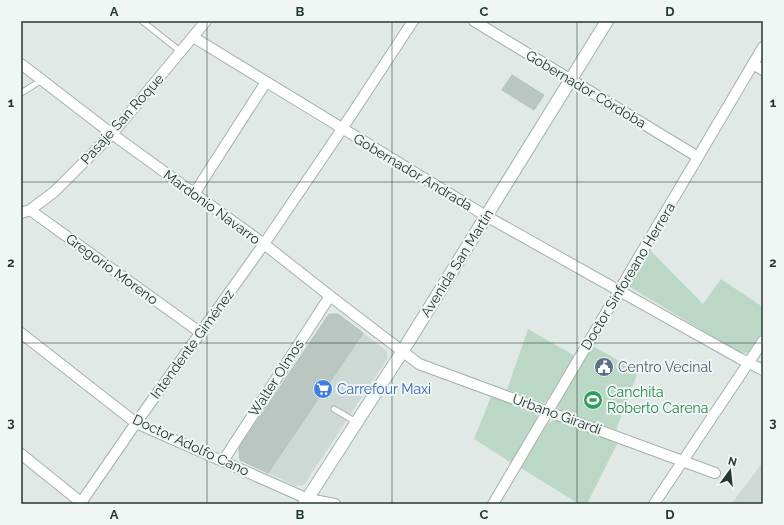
<svg xmlns="http://www.w3.org/2000/svg" width="784" height="525" font-family="Raleway,sans-serif">
<style>
.built{fill:#ced9d5}
.green{fill:#bbd8c6}
.building{fill:#b9c6c2;stroke:#b3c2bd}
.lines{fill:none;stroke-linecap:round;stroke-linejoin:round}
.service-casing{stroke:#a4b0ad;stroke-width:7}
.minor-casing{stroke:#a4b0ad;stroke-width:12}
.secondary-casing{stroke:#a0b3ae;stroke-width:14}
.service{stroke:#fff;stroke-width:5}
.minor{stroke:#fff;stroke-width:10}
.secondary{stroke:#fff;stroke-width:12}
.grid{fill:none;stroke:#233734;stroke-width:1;stroke-opacity:0.55}
.labels{text-anchor:middle;dominant-baseline:central;stroke-width:4;stroke-linejoin:round;paint-order:stroke}
.street-label{font-size:14px;fill:#233734;stroke:#f0f6f4}
.service-label{font-size:14px;fill:#4e5e75;stroke:#f0f6f4;text-anchor:start}
.shop-label{font-size:14px;fill:#366cbe;stroke:#f0f6f4;text-anchor:start}
.leisure-label{font-size:14px;fill:#27864d;stroke:#f0f6f4;text-anchor:start}
.neatline{fill:none;stroke:#233734;stroke-width:1.5}
.grid-label{font-size:13px;text-anchor:middle;font-weight:bold;fill:#233734}
</style>
<rect width="100%" height="100%" fill="#e0e9e6"/>
<path class="built" d="M329 314H338L387 351V359L304 485 296 486 240 460 239 447Z
M763 462V504H731Z"/>
<path class="green" d="M649 249 703 304 721 279 763 307V331L749 352 745 353H740L630 287V282Z
M528 329 575 356 548 399 544 403 507 390Z
M593 346 638 372 616 430 562 411 558 407V402Z
M491 397 533 411 537 416 536 422 512 463 474 439Z
M553 420H559L618 442 587 504H579L521 468 547 424Z"/>
<path class="building" d="M512 75 544 95 534 110 502 90Z
M329 314H338L363 333 268 473 240 460 239 448Z"/>
<g class="lines">
<defs>
<path id="service" d="M142 21 180 51
M21 93 42 80
M334 409 356 422"/>
<path id="minor" d="M474 21 698 157
M193 37 486 216 739 358 763 370
M21 64 112 134 264 244 330 296 419 364 715 473
M753 64 763 70
M194 194 266 82
M30 210 201 333
M21 213 30 210 54 192 112 134 206 21
M21 333 136 423 308 499 335 504
M21 454 83 504
M223 461 330 296
M80 504 136 423 264 244 342 129 413 21
M493 504 763 47
M654 504 763 341"/>
<path id="secondary" d="M304 504 402 352 607 21"/>
</defs>
<use href="#service" class="service-casing"/>
<use href="#minor" class="minor-casing"/>
<use href="#secondary" class="secondary-casing"/>
<use href="#service" class="service"/>
<use href="#minor" class="minor"/>
<use href="#secondary" class="secondary"/>
</g>
<path class="grid" d="M207 21V504M392 21V504M577 21V504M21 182H763M21 343H763"/>
<defs>
<symbol id="civic-disc" viewBox="-11 -11 22 22"><circle r="9.5" fill="#5c6f8a" stroke="#f0f6f4"/><path d="M-.6-6.5H3V-4.5H.6V-3L4-1V1h2V6H-6V1h2V-1L-.6-3ZM-1.2 2.5V6h2.4V2.5Z" fill="#fff"/></symbol>
<symbol id="supermarket-disc" viewBox="-11 -11 22 22"><circle r="9.5" fill="#3f7fe0" stroke="#f0f6f4"/><path d="M-6-5.5h2.5l.6 2H6L4.5 2H-2.5L-4.4-4H-6ZM-1.5 3.2a1.3 1.3 0 1 0 .1 0ZM3 3.2a1.3 1.3 0 1 0 .1 0Z" fill="#fff"/></symbol>
<symbol id="stadium-disc" viewBox="-11 -11 22 22"><circle r="9.5" fill="#2e9e5b" stroke="#f0f6f4"/><path d="M0-5a6.5 5 0 1 0 0 10a6.5 5 0 1 0 0-10ZM-3.5-1.8h7v3.6h-7Z" fill="#fff"/></symbol>
</defs>
<g fill-rule="evenodd">
<use href="#civic-disc" x="593" y="356" width="22" height="22"/>
<use href="#supermarket-disc" x="312" y="378" width="22" height="22"/>
<use href="#stadium-disc" x="582" y="389" width="22" height="22"/>
</g>
<g class="labels">
<g class="street-label">
<text transform="translate(586 89) rotate(31)">Gobernador Córdoba</text>
<text transform="translate(122 119) rotate(-48)">Pasaje San Roque</text>
<text transform="translate(413 172) rotate(31)">Gobernador Andrada</text>
<text transform="translate(212 207) rotate(36)">Mardonio Navarro</text>
<text transform="translate(457 263) rotate(-58)">Avenida San Martín</text>
<text transform="translate(112 269) rotate(36)">Gregorio Moreno</text>
<text transform="translate(628 276) rotate(-59)">Doctor Sinforeano Herrera</text>
<text transform="translate(192 344) rotate(-54)">Intendente Giménez</text>
<text transform="translate(276 378) rotate(-57)">Walter Olmos</text>
<text transform="translate(557 414) rotate(20)">Urbano Girardi</text>
<text transform="translate(191 445) rotate(25)">Doctor Adolfo Cano</text>
</g>
<g class="service-label">
<text x="618" y="367">Centro Vecinal</text>
</g>
<g class="shop-label">
<text x="337" y="389">Carrefour Maxi</text>
</g>
<g class="leisure-label">
<text x="607" y="392">Canchita<tspan x="607" dy="16">Roberto Carena</tspan></text>
</g>
</g>
<rect width="784" height="525" fill="none" stroke="#f0f6f4" stroke-width="44"/>
<g transform="translate(730 471) rotate(15)" stroke="#f0f6f4" stroke-width="3" paint-order="stroke">
<path d="M0-3L7 15L0 10L-7 15Z" fill="#233734"/>
<text y="-6" font-size="11" font-weight="bold" text-anchor="middle" fill="#233734">N</text>
</g>
<rect x="22" y="22" width="740" height="481" class="neatline"/>
<g class="grid-label">
<text x="114" y="16">A</text>
<text x="300" y="16">B</text>
<text x="484" y="16">C</text>
<text x="670" y="16">D</text>
<text x="11" y="107">1</text>
<text x="773" y="107">1</text>
<text x="11" y="267">2</text>
<text x="773" y="267">2</text>
<text x="11" y="427">3</text>
<text x="773" y="427">3</text>
<text x="114" y="519">A</text>
<text x="300" y="519">B</text>
<text x="484" y="519">C</text>
<text x="670" y="519">D</text>
</g>
</svg>
